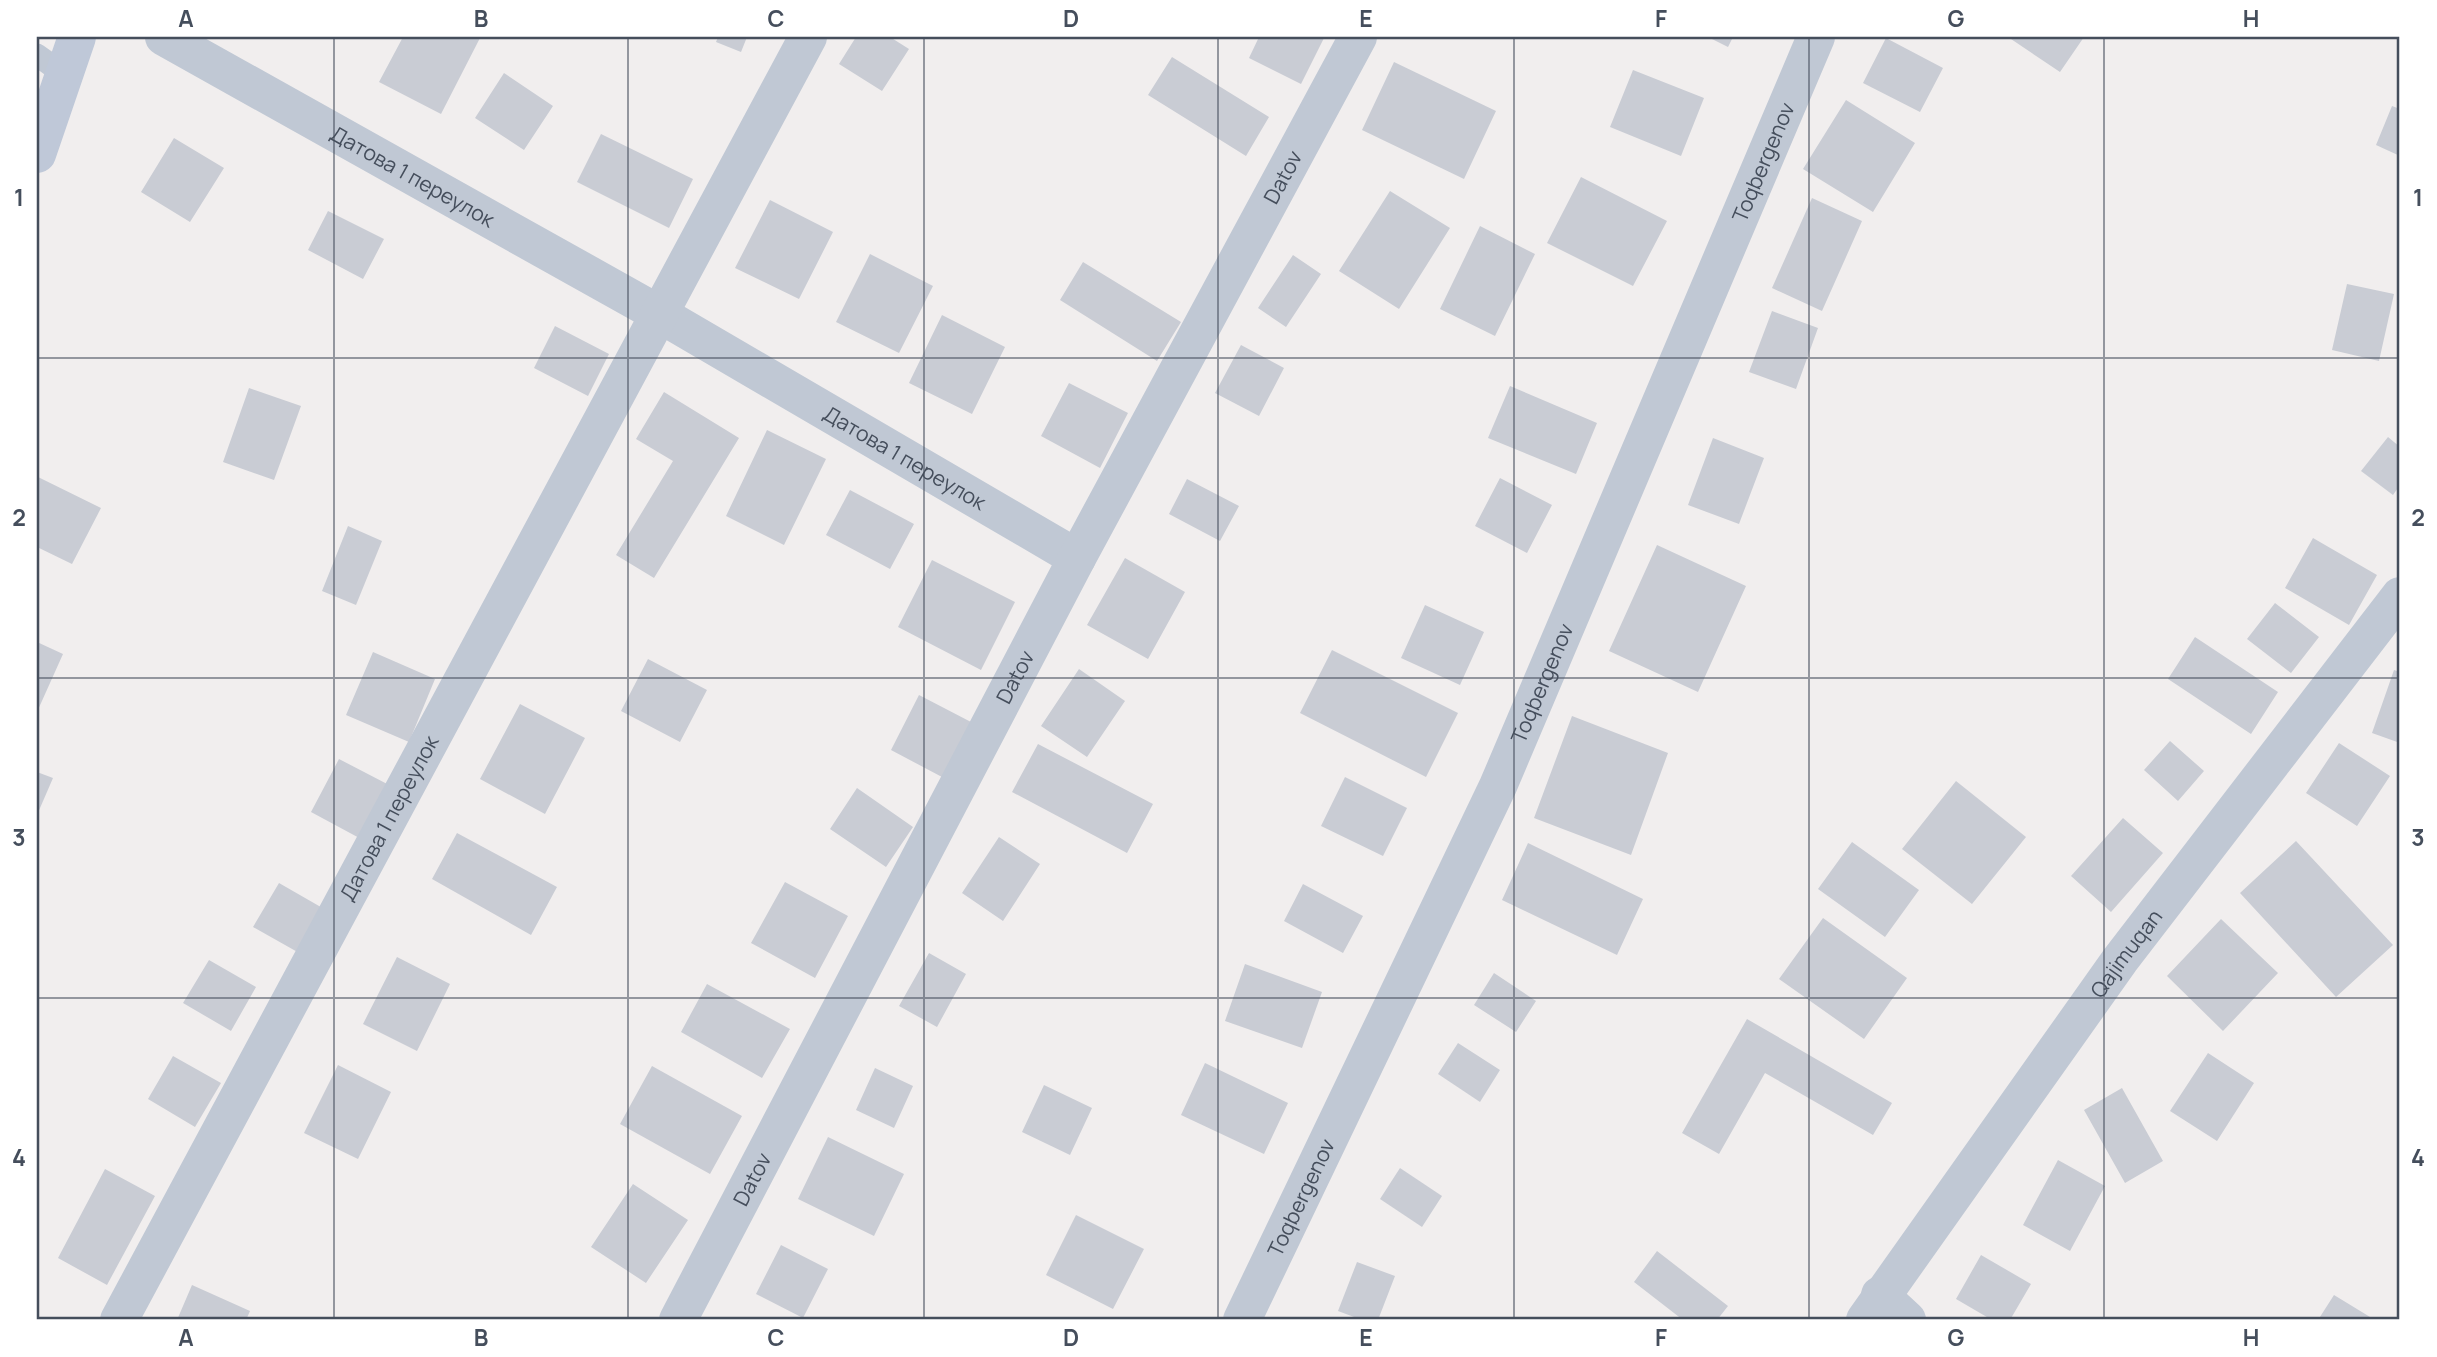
<svg xmlns="http://www.w3.org/2000/svg" width="2437" height="1357" font-family="Manrope,sans-serif">
<style>
.building{fill:#c9ccd4}
.lines{fill:none;stroke-linecap:round;stroke-linejoin:round}
.lane{stroke:#c0c8d4;stroke-width:23}
.street{stroke:#c0c8d4;stroke-width:38}
.secondary{stroke:#bfc8d8;stroke-width:38}
.grid{fill:none;stroke:#454e5c;stroke-width:2;stroke-opacity:0.55}
.labels{text-anchor:middle;dominant-baseline:central;stroke-width:6;stroke-linejoin:round;paint-order:stroke}
.street-label{font-size:21px;fill:#454e5c;stroke:#fff}
.neatline{fill:none;stroke:#454e5c;stroke-width:2.5}
.grid-label{font-size:23px;text-anchor:middle;font-weight:bold;fill:#454e5c}
</style>
<rect width="100%" height="100%" fill="#f1eeee"/>
<path class="building" d="M403 37 480 38 441 114 379 82Z
M718 37H747L741 52 716 42Z
M856 37H890L909 49 882 91 839 64Z
M1259 37H1322L1324 38 1301 84 1249 58Z
M1708 37H1733L1728 47Z
M2008 37H2084L2060 72Z
M1886 38 1943 68 1920 112 1863 83Z
M1172 57 1269 117 1246 156 1148 95Z
M1394 62 1496 111 1464 179 1362 130Z
M1633 70 1704 98 1681 156 1610 127Z
M504 73 553 106 524 150 475 118Z
M1846 100 1915 143 1873 212 1803 169Z
M2392 106 2400 109V156L2376 145Z
M601 134 693 179 669 228 577 182Z
M174 138 224 168 190 222 141 192Z
M1581 177 1667 221 1633 286 1547 243Z
M1390 191 1450 228 1399 309 1339 271Z
M1812 198 1862 221 1822 311 1772 288Z
M770 200 833 232 799 299 735 268Z
M328 211 384 239 363 279 308 250Z
M1480 226 1535 254 1495 336 1440 309Z
M870 254 933 286 899 353 836 322Z
M1293 255 1321 274 1286 327 1258 308Z
M1083 262 1181 322 1157 361 1060 300Z
M2347 284 2394 294 2379 361 2332 350Z
M1772 311 1818 328 1796 389 1749 372Z
M942 315 1005 347 972 414 909 383Z
M555 326 609 354 588 396 534 368Z
M1241 345 1284 368 1259 416 1215 393Z
M1069 383 1128 413 1100 468 1041 436Z
M1510 386 1597 423 1576 474 1488 438Z
M249 388 301 406 274 480 223 462Z
M664 392 739 438 654 578 616 555 673 461 636 439Z
M767 430 826 459 784 545 726 516Z
M2388 437 2400 447V485L2393 495 2361 471Z
M1713 438 1764 458 1739 524 1688 505Z
M38 477 101 508 72 564 37 547Z
M1500 478 1552 505 1527 553 1475 526Z
M1187 479 1239 506 1220 541 1169 514Z
M850 490 914 524 890 569 826 535Z
M348 526 382 541 356 605 322 591Z
M2313 538 2377 575 2349 625 2285 588Z
M1657 545 1746 586 1698 692 1609 651Z
M1125 558 1185 592 1148 659 1087 625Z
M932 560 1015 602 981 670 898 627Z
M2275 603 2319 637 2291 673 2247 639Z
M1425 605 1484 632 1460 685 1401 658Z
M2195 637 2278 692 2251 734 2168 679Z
M37 642 63 654 37 712Z
M1332 650 1458 713 1426 777 1300 713Z
M373 652 435 679 409 742 346 715Z
M648 659 707 690 680 742 621 711Z
M1079 669 1125 701 1087 757 1041 726Z
M2394 670 2400 672V743L2372 733Z
M919 695 971 722 942 777 891 750Z
M520 704 585 738 545 814 480 779Z
M1572 716 1668 753 1631 855 1534 818Z
M2170 741 2204 771 2178 801 2144 770Z
M2339 743 2390 776 2357 826 2306 793Z
M1038 744 1153 804 1127 853 1012 792Z
M339 759 391 786 363 840 311 812Z
M37 772 53 778 37 815Z
M1345 777 1407 808 1383 856 1321 826Z
M1956 781 2026 837 1972 904 1902 849Z
M857 788 913 827 886 867 830 829Z
M2123 818 2163 853 2111 912 2071 876Z
M457 833 557 887 531 935 432 879Z
M999 837 1040 864 1003 921 962 893Z
M2296 841 2393 945 2336 997 2240 893Z
M1852 842 1919 890 1885 937 1818 889Z
M1528 843 1643 899 1617 955 1502 900Z
M785 882 848 916 815 978 751 943Z
M279 883 326 910 301 954 253 927Z
M1303 884 1363 916 1343 953 1284 921Z
M1823 918 1907 978 1864 1039 1779 979Z
M2221 919 2278 973 2223 1031 2167 976Z
M929 953 966 974 937 1027 899 1006Z
M397 957 450 984 417 1051 363 1024Z
M209 960 256 987 231 1031 183 1003Z
M1245 964 1322 992 1302 1048 1225 1021Z
M1494 973 1536 1001 1516 1032 1474 1005Z
M707 984 790 1029 762 1078 681 1032Z
M1747 1019 1892 1103 1873 1135 1765 1073 1719 1154 1682 1133Z
M1458 1043 1500 1070 1480 1102 1438 1074Z
M2208 1053 2254 1083 2217 1141 2170 1111Z
M173 1056 221 1083 195 1127 148 1099Z
M1205 1063 1288 1103 1264 1154 1181 1115Z
M338 1065 391 1092 358 1159 304 1133Z
M652 1066 742 1116 710 1174 620 1124Z
M875 1068 913 1086 894 1128 856 1110Z
M1044 1085 1092 1108 1070 1155 1022 1132Z
M2122 1088 2163 1161 2125 1183 2084 1110Z
M828 1137 904 1174 874 1236 798 1199Z
M2058 1160 2105 1186 2070 1251 2023 1225Z
M1400 1168 1442 1196 1422 1227 1380 1199Z
M105 1169 155 1196 107 1285 58 1258Z
M633 1184 688 1220 646 1283 591 1247Z
M1076 1215 1144 1249 1113 1309 1046 1275Z
M781 1245 828 1269 803 1318 756 1294Z
M1657 1251 1728 1306 1717 1320H1683L1634 1282Z
M1981 1255 2031 1284 2010 1320H1992L1956 1299Z
M1357 1262 1395 1276 1378 1320H1362L1338 1311Z
M192 1285 250 1311 246 1320H177Z
M2334 1295 2375 1320H2318Z"/>
<g class="lines">
<path class="lane" d="M37 55 65 75"/>
<g class="street">
<path id="s1" d="M164 37 661 315 1077 558"/>
<path d="M1880 1295 1907 1320"/>
<path id="s2" d="M119 1320 808 37"/>
<path id="s3" d="M678 1320 1077 558 1358 37"/>
<path id="s4" d="M1242 1320 1498 786 1816 37"/>
<path id="s5" d="M1865 1320 2120 960 2400 596"/>
</g>
<path class="secondary" d="M37 154 77 37"/>
</g>
<path class="grid" d="M334 37V1320M628 37V1320M924 37V1320M1218 37V1320M1514 37V1320M1809 37V1320M2104 37V1320M37 358H2400M37 678H2400M37 998H2400"/>
<g class="labels">
<g class="street-label">
<text stroke="none"><textPath href="#s4" startOffset="1270">Toqbergenov</textPath></text>
<text stroke="none"><textPath href="#s1" startOffset="285">Датова 1 переулок</textPath></text>
<text stroke="none"><textPath href="#s3" startOffset="1293">Datov</textPath></text>
<text stroke="none"><textPath href="#s1" startOffset="852">Датова 1 переулок</textPath></text>
<text stroke="none"><textPath href="#s3" startOffset="726">Datov</textPath></text>
<text stroke="none"><textPath href="#s4" startOffset="704">Toqbergenov</textPath></text>
<text stroke="none"><textPath href="#s2" startOffset="570">Датова 1 переулок</textPath></text>
<text stroke="none"><textPath href="#s5" startOffset="450">Qajimuqan</textPath></text>
<text stroke="none"><textPath href="#s3" startOffset="159">Datov</textPath></text>
<text stroke="none"><textPath href="#s4" startOffset="136">Toqbergenov</textPath></text>
</g>
</g>
<rect width="2437" height="1357" fill="none" stroke="#ffffff" stroke-width="77"/>
<rect x="38" y="38" width="2360" height="1280" class="neatline"/>
<g class="grid-label">
<text x="186" y="27">A</text>
<text x="481" y="27">B</text>
<text x="776" y="27">C</text>
<text x="1071" y="27">D</text>
<text x="1366" y="27">E</text>
<text x="1661" y="27">F</text>
<text x="1956" y="27">G</text>
<text x="2251" y="27">H</text>
<text x="19" y="206">1</text>
<text x="2418" y="206">1</text>
<text x="19" y="526">2</text>
<text x="2418" y="526">2</text>
<text x="19" y="846">3</text>
<text x="2418" y="846">3</text>
<text x="19" y="1166">4</text>
<text x="2418" y="1166">4</text>
<text x="186" y="1346">A</text>
<text x="481" y="1346">B</text>
<text x="776" y="1346">C</text>
<text x="1071" y="1346">D</text>
<text x="1366" y="1346">E</text>
<text x="1661" y="1346">F</text>
<text x="1956" y="1346">G</text>
<text x="2251" y="1346">H</text>
</g>
</svg>
